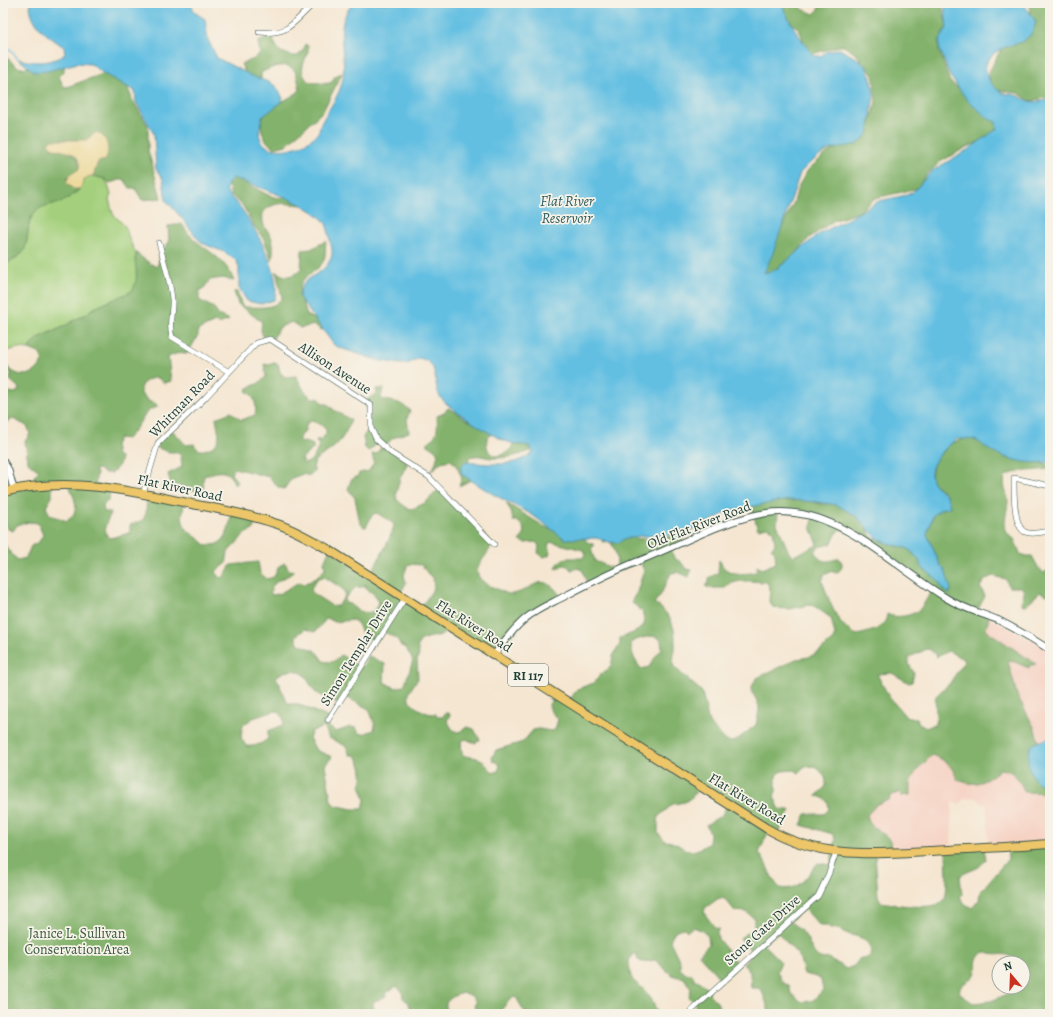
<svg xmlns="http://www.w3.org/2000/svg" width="1053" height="1017" font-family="Alegreya,serif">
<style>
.built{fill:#f6d2c3}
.green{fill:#a4d07d;stroke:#628658}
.forest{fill:#83b26c;stroke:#517850;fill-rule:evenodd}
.sand{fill:#eeda9e;stroke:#868c69}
.water{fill:#64bfe2;stroke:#427e8b}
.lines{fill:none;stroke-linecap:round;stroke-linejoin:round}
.stream{stroke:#64bfe2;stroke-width:1.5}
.minor-casing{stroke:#3f564c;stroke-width:6}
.tertiary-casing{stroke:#3f564c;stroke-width:8}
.primary-casing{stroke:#3f564c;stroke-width:10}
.minor{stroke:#fff;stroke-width:5}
.tertiary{stroke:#fff;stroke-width:6}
.primary{stroke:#ecc669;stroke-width:8}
.labels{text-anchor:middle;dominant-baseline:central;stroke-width:3.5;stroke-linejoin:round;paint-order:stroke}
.shield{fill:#f7f3e8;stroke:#60746a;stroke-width:1}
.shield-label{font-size:13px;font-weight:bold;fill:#1f3d34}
.street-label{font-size:14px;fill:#1f3d34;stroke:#f7f3e8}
.park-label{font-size:14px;fill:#3a5a43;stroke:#f7f3e8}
.water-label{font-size:15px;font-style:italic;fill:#305e60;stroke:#f7f3e8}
</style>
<rect width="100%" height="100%" fill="#f7f3e8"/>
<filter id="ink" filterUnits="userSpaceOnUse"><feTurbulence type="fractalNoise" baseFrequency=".025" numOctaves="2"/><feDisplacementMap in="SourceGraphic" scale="8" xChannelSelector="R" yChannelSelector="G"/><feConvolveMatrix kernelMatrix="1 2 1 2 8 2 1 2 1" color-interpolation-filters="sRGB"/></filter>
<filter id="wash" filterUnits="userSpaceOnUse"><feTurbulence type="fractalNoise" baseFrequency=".012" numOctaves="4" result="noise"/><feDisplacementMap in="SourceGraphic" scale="16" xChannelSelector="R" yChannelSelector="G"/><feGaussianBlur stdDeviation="0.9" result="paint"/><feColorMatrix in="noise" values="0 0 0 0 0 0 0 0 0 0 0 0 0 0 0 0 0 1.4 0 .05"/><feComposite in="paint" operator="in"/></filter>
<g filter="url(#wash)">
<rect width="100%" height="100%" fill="#f5e6d1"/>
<path class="built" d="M989 617 1050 650V738L1039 742 1036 737 1034 727 1017 695 1008 661 1010 660 1029 668V666L1034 665 986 630Z
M932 755 940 758 953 768 957 778 992 777 1000 769 1009 770 1018 778 1025 792 1050 793V843L989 847 986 804 983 805 978 799 972 797 964 799 959 805 952 802 951 850 892 852 890 837 878 831 870 824 867 815 877 804 889 800 892 795 901 792 909 785 911 777Z"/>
<path class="green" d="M88 176C105 175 107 180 111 195L109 199 113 214 125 226 130 241 136 253 137 283 132 291 128 294 90 310 89 313C79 317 72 322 63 327 52 333 34 336 29 349L18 348 3 352V267C8 262 20 257 23 252 30 241 25 225 34 213 40 204 55 205 65 200 69 197 76 193 80 189 84 185 83 180 88 176Z"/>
<path class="forest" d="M781 3H800L802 9 814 14 819 9 818 4 826 3H941L947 26 939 41V50L950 82 998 118 999 127 983 140 965 148 940 162 927 174 919 186 915 189 875 198 859 212 833 221 809 238 794 256 771 272 760 276 765 254 782 227 794 202 798 187 808 170 828 152 866 137 876 102 874 79 872 73 856 54 844 46H839L812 54 804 43 799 29 790 22Z
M1029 3H1050V97L1030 101 1018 93 996 90 992 86 988 74 1003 45 1032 20Z
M268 38H272L279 51 292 56H298L304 49 305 44 308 46C310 57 296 67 306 79 307 81 311 82 313 83 320 82 326 85 332 82L335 76 342 73 323 111 286 145 275 148C268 144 264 139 262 131 257 105 285 104 299 91L300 89C298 84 298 74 294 70 286 61 269 68 261 73V81L246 74 241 64 254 59 260 53 258 42Z
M3 54 16 66 21 68 64 63V71L59 76 63 86 67 87 105 73 126 83 132 99 148 126V150L161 198 142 200 135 188H130L124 179 109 183 105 179 93 176 98 162 92 135 87 140H51V148C64 150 82 154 79 169L67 177 73 189H80C75 193 70 197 65 200 56 205 41 204 34 213 25 225 30 241 23 252 20 256 8 262 3 267Z
M235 178 270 196 278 198 290 196 302 205C285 204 276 200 263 212 261 230 268 227 272 239 274 246 273 254 272 261L264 238 254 226 243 206 231 195 228 184 229 180Z
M182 224C195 249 223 251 234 281L223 278 210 280 204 288 199 291V300L214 308 218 315 229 320 219 324 215 322 198 330V336L187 354 181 352 168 357 171 381 164 383 158 378C151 377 146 381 141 385V394L150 402 155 403 158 407C144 409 142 422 133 432 131 435 129 436 127 439L119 438 115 445 117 456 121 459 119 465 112 473H104L99 469 95 470 97 473 95 484 110 488 109 500 103 505 104 512H111L105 526 106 534 110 538 130 533V525L143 520 146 513 147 495 185 502C176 531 192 531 207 546 210 545 215 545 217 544 229 539 229 523 232 512L257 518 253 530 246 533 228 552 226 564 216 571 218 577 223 578 231 565 258 562 260 573 267 579 274 577 279 566 285 563 289 570 294 571C288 579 268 580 271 595L279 594 299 582 303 584C311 582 319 576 325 569L324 562 329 550 370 574C376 565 394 533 394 524L377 513 373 514 366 527H364L360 523 355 498 348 489 351 480 358 476 359 473 369 471 374 462 372 454H376L383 445 379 442 369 451 365 448 363 437 370 427 365 401 377 393 376 389H384L381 396V399L399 403 410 410 407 419 409 432 393 438 385 446 408 462 400 478 396 494 397 500 407 508 412 509 425 503 440 488 492 543C489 553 486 554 481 562 468 581 494 587 508 594 530 596 541 565 561 597L534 611 496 652 449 626 444 634C434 639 412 634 419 655L417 659 418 679C408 692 403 700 419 709 424 712 428 714 434 714L435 713 437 717H443L445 713H449L450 715 447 721 453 730 459 732 467 727 474 729 480 740 475 743 466 739 461 741 462 754C467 758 471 756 477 758 483 760 489 768 493 773L498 771 500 766 498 763 493 761 492 758 496 750 523 742 533 730 539 729 551 731 555 730 558 719 551 712 549 705 555 693 570 700 577 689 594 683 601 674 611 667 613 656 620 644V638C629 634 641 632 645 622L642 611 631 602 637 592 644 570 640 562 587 584 583 571 579 568 571 570 568 566 563 565 556 569C560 554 572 559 583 558L585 554 583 550 552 542 548 544 550 551 549 555 544 557 538 553 539 546 536 542 525 543 519 541 524 535 523 526 517 521H513L511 511 506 503 545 527 584 538 587 542 595 545 591 549 595 561 617 570C617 561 617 549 609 541L602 542 603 540 627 537 641 539 667 537 694 528 681 541 670 547 674 558 681 562 686 569 691 570 689 577 678 572 671 573 660 596 654 603C672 614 676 628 675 649 674 655 672 661 674 667L702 692 709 723 726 741 734 742 756 725C757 719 759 713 759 708 758 696 745 692 757 678L796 659 809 657 819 652 832 641 835 635 831 618 814 606 809 605 790 609 774 608 769 602 770 589 767 582C752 582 737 577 725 588H709L705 586 709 583V578L718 573 719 560C721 562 722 566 724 568 732 575 749 575 757 571V566L762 569 776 563 775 552 771 548 775 544 773 530 768 527 758 529 757 527 751 505 768 502 809 500 821 504 837 503 861 513 871 537 887 543 909 549 919 560 921 567 938 580 944 591 941 567 927 534 933 515 941 509 950 507 945 492 934 484 931 478 933 465 937 458 952 443 972 436 1011 460H1030L1050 465V469L1016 472 1005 476C1002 488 1008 493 1008 502 1007 511 1004 521 1005 531L1014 539 1020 553 1023 556H1032L1039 569 1044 573 1049 569 1050 558V596L1040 592 1025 606 1021 603 1024 593 1022 587H1009L1006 579 992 576 984 581 980 587 985 596 977 611 989 617 986 630 1036 664 1029 666V668L1010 660 1008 661 1017 695 1034 727 1039 742 1034 744 1036 781 1050 789V793L1025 792C1019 780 1015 770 1000 769 986 782 974 788 957 779 952 765 945 760 932 755 919 769 908 775 910 795L901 796V792L892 795 889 800 877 804 867 815 870 824 891 840 892 852 875 854 878 896 881 902C893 904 936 912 944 900 949 891 946 862 946 851L984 848 986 860 979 867 963 874 960 876 962 895 960 897 965 904 972 908 979 900 980 892 1008 859 1007 846 1050 843V1014H769C768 1007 764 993 759 988H751L750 972 743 964 753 953 740 938 754 928V918L746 912 735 911 725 899 719 898 705 908 704 913 715 928 719 929 717 932 718 939 739 965 722 981 699 955 709 944 708 936 701 930 693 927 687 931 684 928C675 929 673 933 670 941L680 962V969L686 974H692L695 980 699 981 710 992 709 994 717 1002 722 1014H687L696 1005 689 997 691 989 684 978C681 976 678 978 675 976 667 973 662 965 655 960L642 962 638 960 636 952 629 960C630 986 634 978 648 994 653 1000 654 1008 659 1014H528L524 1011 516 997 511 998 498 1014H480L474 1007 476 1002C469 988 454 993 446 1003V1009L451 1014H412L408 1002 403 998 402 991 396 986 387 992 386 996 373 1002 374 1011 377 1014H3V546H6L12 555 18 560 26 558 31 546 39 542 43 535 38 523 29 522 17 525 13 531 8 529 3 514V492L35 485 34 476 39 471 28 462 25 441 29 436 30 432 27 426 13 419 8 421 5 425 3 424V391L15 393 19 390 18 387 10 380 11 373 3 364V360C5 363 8 368 11 370 23 380 39 374 43 359L39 353 29 349C34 336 52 333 63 327 72 322 79 317 89 313L90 310 132 291C141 275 133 268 136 253 143 258 148 263 157 267L161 252 169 242 168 226ZM69 484C74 500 82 509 67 521L50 515 46 507 52 497V485ZM778 512 814 516 811 527 817 542 816 546 793 556 789 553 777 524ZM839 529 852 533 932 590C928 596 925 603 920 609 913 616 895 619 887 614 886 629 870 632 857 635 836 626 830 601 822 581L825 574 830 571 836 573C843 569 844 564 839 558 828 562 821 564 815 552L818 547 831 544ZM408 564 422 565 428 574 433 577 434 588 421 607 400 594 406 583 404 575ZM325 577 344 590 345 596 338 606H332L312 593 311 588 318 578ZM366 584 365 587H367V589L375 595 379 601C376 618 359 614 350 604L345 603V598L356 587H363ZM327 618 335 622 353 620 358 624 362 633 376 642 385 632 398 640 401 646 406 648 413 661 404 686 395 688 384 682 385 664 369 656 361 668C353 664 348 659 341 655 336 662 331 663 323 661L316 651 299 644 296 639V636L305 629 315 632ZM650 636 657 637 661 640 662 650 658 653 649 667 642 669C635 663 631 652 631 643L635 640ZM927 649 931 650 937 657 948 651 965 660 950 683 936 696C934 706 938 716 935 724L926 728 919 724 917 718H907L889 697 877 674 892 673 909 683 912 682 914 673 908 662 910 657ZM294 670 304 674 315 692 338 704 344 696 369 709 375 725 374 730 363 734 359 733 356 728 350 727 336 732 326 725 329 718 298 704H288L276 677 283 672ZM275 711 280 712 284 720 283 725 268 731V738C263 744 254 747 246 746L241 738 243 725 253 718ZM324 727 329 738 346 746 350 755H355C361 761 365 777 360 785L365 799 363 809H352L334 805 331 800 325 765 332 757 316 750 309 738 312 731ZM812 766C821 770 827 776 826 786L816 796C825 798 828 799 829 809L824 814H806L801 825 833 834 835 839 830 865 818 863C807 875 800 892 780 888 770 879 768 864 759 853L769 830 779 833 790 810H782L779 808 774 796 776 791V776L782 771 795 770 799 773 805 767ZM700 786 728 803 722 815 706 825 710 833 709 843C684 861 685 842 665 841L658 833V817L673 804 685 802 692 797ZM805 909 820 926H827L830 929C841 927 843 933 851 935 862 937 873 942 870 956L865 959 860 958 854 966 846 969 839 964 833 962 829 958C814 962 812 947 806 937 803 931 795 926 790 921ZM778 933 799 956 804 974 817 977 821 980 823 990 812 1001 802 1002 791 994 789 985C781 984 780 977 777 971L781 962 763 944ZM985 952C998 959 1007 948 1018 963H1023L1024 985 1022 988 991 1001 973 1003 960 994C957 983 969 983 974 976 981 965 970 960 985 952Z
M326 241C325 247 326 255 324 260 322 265 317 269 313 272 292 284 300 296 307 315L316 320 323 329 321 330 315 325 300 328 292 322 280 327 272 340H264L261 330 262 322 238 304 234 292 237 291 242 306 245 307C257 307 276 310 282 297L276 271C285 279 293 277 301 269L302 250 311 249Z
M274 363 278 364 280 372 285 377 296 376 305 392 312 398H319L323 404H328L334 410 351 420C342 443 336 447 315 460L313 468 315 470 309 476 303 474 292 478 284 489 278 487 269 477 234 468 231 474 237 481 235 485C228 468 220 470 204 476L203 481 204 488 191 491V489L171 484 168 474 182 467 181 456 177 452H169L158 448V443L172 430 186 445 194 444C195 446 196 448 198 449 203 453 216 446 218 441 220 434 217 425 216 418L231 412 241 420 255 415C257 405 255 396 246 391L248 388 259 383 266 377 264 364 268 365ZM312 420 326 428V434L321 440H316L319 446C315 455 314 461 304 464L302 458 313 449V445C308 442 304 443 299 441V437L304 433 307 423Z
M448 408 457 413 465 419 493 433 487 438C484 459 502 461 513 446L512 439 538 448C524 454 507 459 491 458 483 457 479 454 470 457L465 469 471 480 459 486 462 478 455 463 450 460 441 462 427 475 435 465 438 454 435 449 426 444C438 436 438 430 437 416L444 413Z"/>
<path class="sand" d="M97 132C108 138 110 148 106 160L98 162 93 176C84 176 84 182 80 189H73L66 182 71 174 79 169C83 146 53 155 48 143L51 140H87L92 135Z"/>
<path class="water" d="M30 3H191L194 12 205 19 208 40 217 58 252 76 271 83 276 87 283 98 279 104 262 117C261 123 258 132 260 138 268 160 310 147 319 131 320 128 320 125 322 122 329 108 340 95 343 79 347 53 332 23 354 3H781C790 23 800 39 814 56H821L826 52 839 49 858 59 867 68 872 81 874 95 868 134 858 144 828 150 811 162 800 173 773 253 764 273 777 269 819 234 844 221 879 201 907 195 913 192 932 171 969 149 997 129 996 122 989 119 967 100 950 76 939 47 940 40 947 28 944 3H1023L1036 22C1028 53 1004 38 989 59 981 68 989 83 998 90 1003 95 1009 93 1015 95 1020 96 1024 100 1029 101 1035 103 1044 100 1050 100V462C1031 464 1015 462 997 454 977 445 985 438 957 439 946 447 924 466 933 482 941 494 946 488 950 507L941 509 933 515 927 534 941 567 945 570 951 589 949 594 944 591 938 580 921 567 919 560 909 549 887 543 876 537 856 516 837 505 816 502 791 500 776 502 730 511 697 528 661 536H640L624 539 618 543 609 542 596 538 565 539 531 514 491 493 461 474V467L465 462C487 464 515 468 533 453L530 446C523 445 515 445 508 442 495 438 448 408 441 398 431 384 442 363 419 358L407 364H400L377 360 340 348 334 345 299 297C302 274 320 278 329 262 334 255 332 248 330 241 329 235 328 225 324 221 306 201 259 188 233 178L228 183 226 190C230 197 235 201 240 207 254 226 284 276 274 300L261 304 247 301 239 288V267L236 260 224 252 204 244 198 239 185 222 166 200 163 179 156 169 154 134 136 102 135 91 104 74 91 64 77 63 48 71 35 72 18 59C34 63 52 64 65 54L64 47C48 36 30 25 30 3Z
M1050 738V789C1046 787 1040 784 1036 781 1028 773 1023 750 1035 743 1039 741 1045 740 1050 738Z"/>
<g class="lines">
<path class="stream" d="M3 46 11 50 18 59"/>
</g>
</g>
<g filter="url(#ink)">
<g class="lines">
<defs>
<path id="minor" d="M259 32C288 35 291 25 311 6L308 3
M159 243C164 261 170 280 172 299 173 312 168 324 172 337L229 372
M1050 486 1014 478C1014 490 1013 526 1025 532 1032 535 1043 532 1050 531
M143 494 158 443 204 399 256 343 270 339 371 405V428L376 439 391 453 429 477 494 544
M328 720 405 598
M688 1014 818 896 829 873 836 852"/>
<path id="tertiary" d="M3 461 8 469 14 490
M495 654C504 641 514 628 526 618 537 609 552 603 565 596 588 584 612 572 636 562 676 547 725 519 767 513 836 503 893 567 948 599 964 609 981 613 998 620 1016 629 1033 639 1050 650"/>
<path id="primary" d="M3 492C67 476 129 490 192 504 219 509 248 514 274 523 292 528 310 539 326 548L766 828C819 859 871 854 929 851 969 849 1010 847 1050 844"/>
</defs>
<use href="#minor" class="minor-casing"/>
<use href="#tertiary" class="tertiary-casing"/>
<use href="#primary" class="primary-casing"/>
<use href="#minor" class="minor"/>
<use href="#tertiary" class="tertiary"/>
<use href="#primary" class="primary"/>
</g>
</g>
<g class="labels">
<rect class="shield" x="508" y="664" width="40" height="22" rx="3"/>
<g class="shield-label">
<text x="528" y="675">RI 117</text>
</g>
<g class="street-label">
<text transform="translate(335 368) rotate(33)">Allison Avenue</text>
<text transform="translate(182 404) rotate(-46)">Whitman Road</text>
<text transform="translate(180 488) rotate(12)">Flat River Road</text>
<text transform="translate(699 525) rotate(-21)">Old Flat River Road</text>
<text transform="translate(474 626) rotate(32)">Flat River Road</text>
<text transform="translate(356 653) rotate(-58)">Simon Templar Drive</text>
<text transform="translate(747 799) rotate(31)">Flat River Road</text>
<text transform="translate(762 930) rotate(-42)">Stone Gate Drive</text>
</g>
<g class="park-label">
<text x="77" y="933">Janice L. Sullivan<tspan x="77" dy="16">Conservation Area</tspan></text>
</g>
<g class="water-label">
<text x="567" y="201">Flat River<tspan x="567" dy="17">Reservoir</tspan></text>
</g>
</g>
<rect width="1053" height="1017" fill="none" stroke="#f7f3e8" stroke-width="16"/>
<g transform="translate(1011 975) rotate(341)"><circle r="19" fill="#f7f3e8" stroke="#a1aaa0"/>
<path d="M0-3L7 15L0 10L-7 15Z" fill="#c8321e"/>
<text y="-6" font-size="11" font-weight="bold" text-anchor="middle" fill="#1f3d34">N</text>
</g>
</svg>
